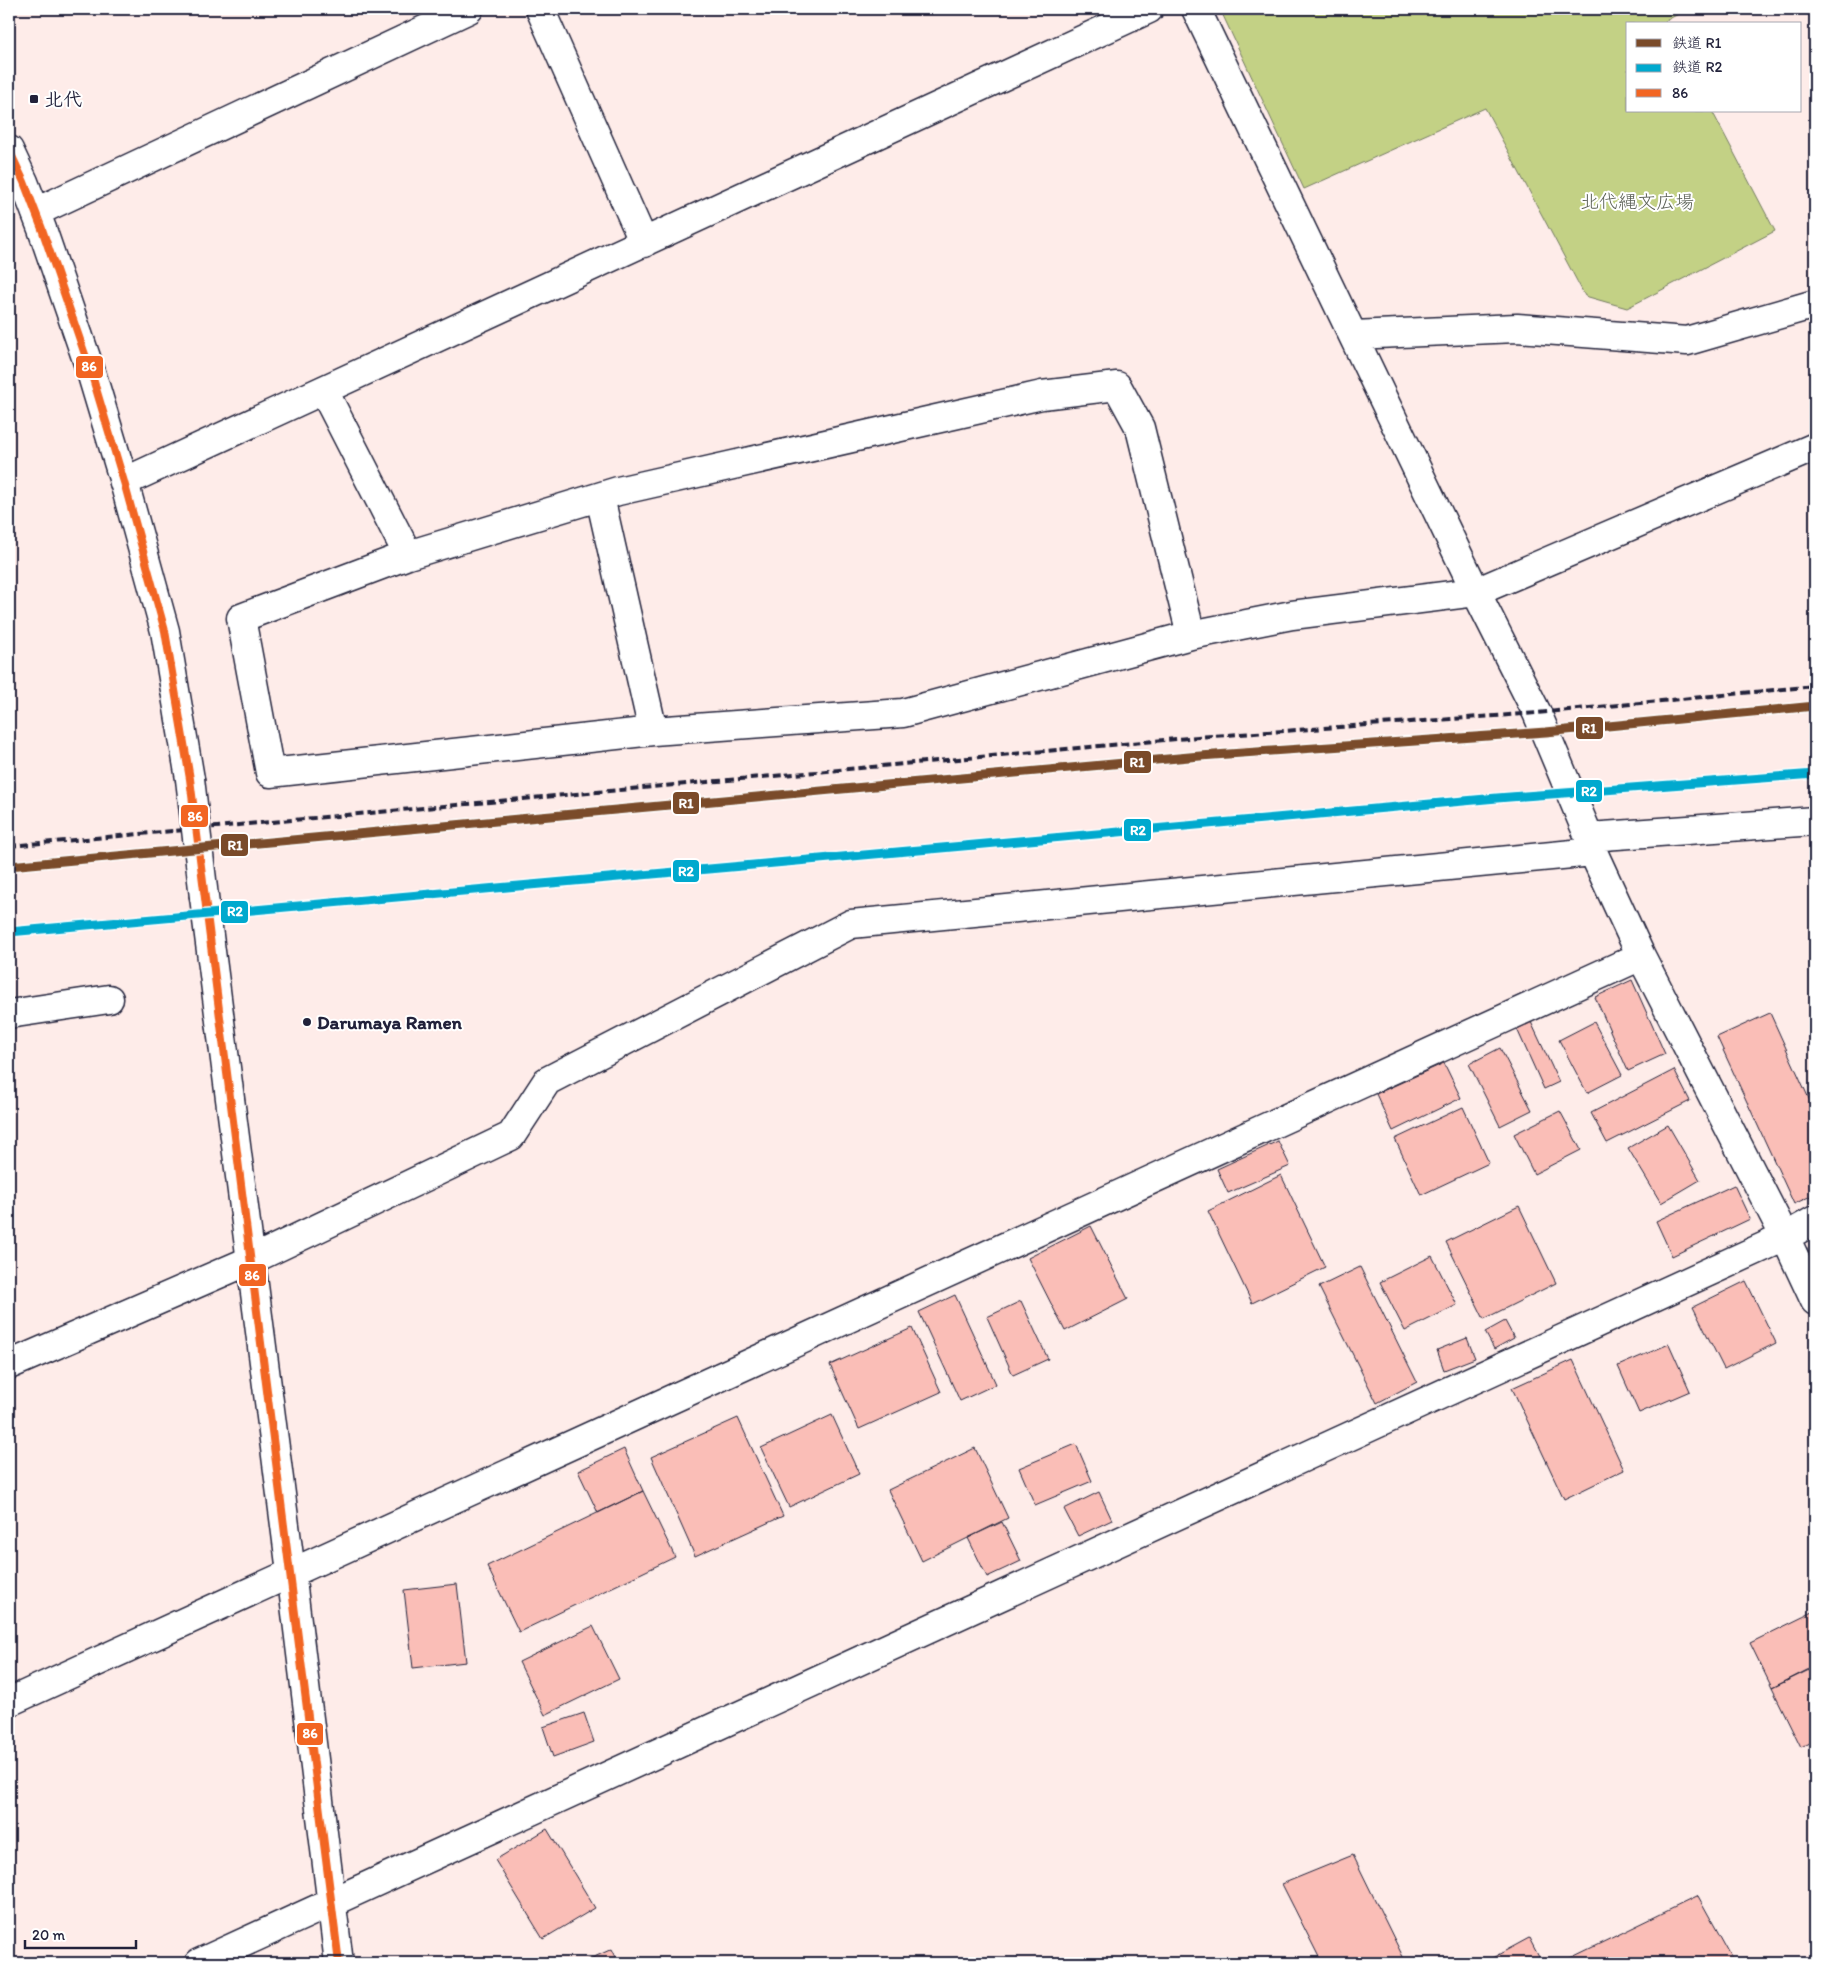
<svg xmlns="http://www.w3.org/2000/svg" width="1824" height="1972" font-family="Itim,'Klee One',sans-serif">
<style>
.green{fill:#c3d185;stroke:#727a60}
.building{fill:#fabeb7;stroke:#22223b}
.lines{fill:none;stroke-linecap:round;stroke-linejoin:round}
.street-casing{stroke:#22223b;stroke-width:31}
.secondary-casing{stroke:#22223b;stroke-width:31}
.street{stroke:#fff;stroke-width:28}
.secondary{stroke:#fff;stroke-width:28}
.rail{stroke:#22223b;stroke-width:4;stroke-dasharray:8 4;stroke-linecap:butt}
.secondary-bridge-casing{stroke:#22223b;stroke-width:31;stroke-linecap:butt}
.secondary-bridge{stroke:#fff;stroke-width:28}
.bus-1-casing{stroke:#fff;stroke-width:11}
.bus-1{stroke:#f26522;stroke-width:8}
.rail-1-casing{stroke:#fff;stroke-width:12}
.rail-2-casing{stroke:#fff;stroke-width:12}
.rail-1{stroke:#7a4b2a;stroke-width:9}
.rail-2{stroke:#00a9ce;stroke-width:9}
.poi-dot{fill:#22223b;stroke:#fff;stroke-width:2}
.labels{text-anchor:middle;dominant-baseline:central;stroke-width:4;stroke-linejoin:round;paint-order:stroke}
.poi-label{font-size:19px;font-weight:bold;fill:#22223b;stroke:#fff;text-anchor:start}
.park-label{font-size:19px;fill:#5a5f55;stroke:#fff}
.line-badge{stroke:#fff;stroke-width:2}
.badge-label{font-size:14px;text-anchor:middle;font-weight:bold;fill:#fff}
</style>
<rect width="100%" height="100%" fill="#feece9"/>
<filter id="ink" filterUnits="userSpaceOnUse"><feTurbulence type="fractalNoise" baseFrequency=".02" numOctaves="2"/><feDisplacementMap in="SourceGraphic" scale="10" xChannelSelector="R" yChannelSelector="G"/><feConvolveMatrix kernelMatrix="1 2 1 2 8 2 1 2 1" color-interpolation-filters="sRGB"/></filter>
<g filter="url(#ink)">
<path class="green" d="M1220 9H1688L1665 21 1666 24H1628V111H1712L1775 231 1627 308 1585 296 1485 108 1304 189Z"/>
<path class="building" d="M1632 980 1665 1054 1628 1071 1595 997Z
M1770 1013 1815 1112V1194L1794 1204 1717 1037Z
M1531 1022 1559 1082 1544 1089 1517 1029Z
M1594 1022 1622 1075 1587 1093 1559 1040Z
M1500 1048 1532 1110 1500 1126 1469 1064Z
M1444 1063 1461 1098 1393 1131 1376 1094Z
M1674 1070 1690 1101 1607 1143 1591 1113Z
M1463 1107 1489 1163 1421 1195 1395 1139Z
M1560 1111 1581 1150 1534 1174 1514 1134Z
M1668 1125 1700 1180 1661 1203 1628 1148Z
M1278 1141 1290 1166 1228 1193 1217 1169Z
M1281 1175 1325 1267 1252 1303 1208 1211Z
M1734 1185 1750 1219 1672 1256 1656 1221Z
M1519 1206 1556 1283 1484 1319 1446 1242Z
M1091 1226 1128 1299 1065 1331 1028 1258Z
M1432 1256 1457 1305 1405 1331 1380 1282Z
M1360 1267 1417 1382 1377 1403 1319 1287Z
M1746 1281 1776 1343 1724 1369 1693 1307Z
M955 1295 996 1384 960 1401 919 1312Z
M1021 1301 1048 1359 1013 1375 987 1317Z
M1505 1321 1514 1338 1494 1349 1485 1332Z
M912 1328 941 1392 859 1429 830 1365Z
M1467 1338 1475 1358 1444 1370 1437 1350Z
M1669 1344 1690 1391 1639 1413 1618 1366Z
M1573 1360 1624 1470 1564 1499 1512 1388Z
M832 1415 859 1474 789 1507 761 1448Z
M738 1418 783 1516 695 1556 651 1457Z
M1076 1444 1092 1481 1035 1505 1019 1468Z
M975 1448 1008 1518 922 1561 888 1490Z
M624 1449 643 1491 598 1513 578 1471Z
M643 1491 675 1557 519 1632 487 1566Z
M1099 1492 1112 1520 1078 1536 1064 1509Z
M1002 1522 1021 1561 987 1577 968 1538Z
M457 1584 466 1662 413 1668 404 1590Z
M1815 1611V1666L1772 1688 1750 1643Z
M593 1626 619 1679 545 1715 519 1662Z
M1811 1669 1815 1679V1740L1801 1747 1772 1688Z
M584 1713 594 1742 553 1757 543 1727Z
M547 1829 595 1908 543 1939 495 1860Z
M1353 1855 1406 1963H1322L1282 1884Z
M1698 1896 1735 1963H1560Z
M1529 1938 1542 1963H1483Z
M612 1949 619 1963H581Z"/>
<g class="lines">
<defs>
<path id="street" d="M540 9 644 243
M1196 9 1476 592 1537 713 1589 837 1593 852 1641 956 1785 1237 1815 1301
M36 212 469 9
M1353 335 1517 328 1687 341 1815 304
M324 391 408 555
M124 482 1149 9
M600 497 653 731
M1191 635 903 713 653 731 270 773 241 618 408 555 618 491 1042 395 1117 386 1140 428 1191 635 1292 615 1476 592 1815 447
M1589 837 1815 821
M9 1014 109 999
M9 1365 251 1260 511 1136 547 1081 851 924 1593 852
M9 1702 1641 956
M199 1963 1785 1237 1815 1220"/>
<path id="secondary" d="M9 150 24 182 42 229 91 372 124 482 165 631 190 779
M204 897 291 1572 339 1963"/>
</defs>
<use href="#street" class="street-casing"/>
<use href="#secondary" class="secondary-casing"/>
<use href="#street" class="street"/>
<use href="#secondary" class="secondary"/>
<path class="rail" d="M9 846 1198 737 1537 713 1815 686
M9 866 1200 756 1546 732 1815 706"/>
<defs>
<path id="secondary-bridge" d="M190 779 204 897"/>
</defs>
<use href="#secondary-bridge" class="secondary-bridge-casing"/>
<use href="#secondary-bridge" class="secondary-bridge"/>
<defs>
<path id="bus-1" d="M9 150 24 182 42 229 91 372 124 482 165 631 190 779 339 1963"/>
</defs>
<use href="#bus-1" class="bus-1-casing"/>
<use href="#bus-1" class="bus-1"/>
<defs>
<path id="rail-1" d="M9 866 1200 756 1546 732 1815 706"/>
<path id="rail-2" d="M9 932 1497 798 1815 774"/>
</defs>
<use href="#rail-1" class="rail-1-casing"/>
<use href="#rail-2" class="rail-2-casing"/>
<use href="#rail-1" class="rail-1"/>
<use href="#rail-2" class="rail-2"/>
</g>
</g>
<g class="poi-dot">
<rect x="29" y="94" width="10" height="10" rx="2.5"/>
<circle cx="307" cy="1022" r="5"/>
</g>
<g class="labels">
<g class="poi-label">
<text x="44" y="99">北代</text>
<text x="317" y="1022">Darumaya Ramen</text>
</g>
<g class="park-label">
<text x="1637" y="201">北代縄文広場</text>
</g>
</g>
<g class="line-badge">
<rect x="75" y="355" width="29" height="24" rx="5" fill="#f26522"/>
<rect x="1575" y="716" width="29" height="24" rx="5" fill="#7a4b2a"/>
<rect x="1123" y="750" width="29" height="24" rx="5" fill="#7a4b2a"/>
<rect x="1575" y="779" width="28" height="24" rx="5" fill="#00a9ce"/>
<rect x="672" y="791" width="28" height="24" rx="5" fill="#7a4b2a"/>
<rect x="180" y="804" width="29" height="24" rx="5" fill="#f26522"/>
<rect x="1123" y="818" width="29" height="24" rx="5" fill="#00a9ce"/>
<rect x="220" y="833" width="29" height="24" rx="5" fill="#7a4b2a"/>
<rect x="672" y="859" width="28" height="24" rx="5" fill="#00a9ce"/>
<rect x="220" y="900" width="29" height="24" rx="5" fill="#00a9ce"/>
<rect x="238" y="1263" width="29" height="24" rx="5" fill="#f26522"/>
<rect x="296" y="1722" width="28" height="24" rx="5" fill="#f26522"/>
</g>
<g class="badge-label">
<text x="89" y="371">86</text>
<text x="1589" y="733">R1</text>
<text x="1137" y="767">R1</text>
<text x="1589" y="796">R2</text>
<text x="686" y="808">R1</text>
<text x="195" y="821">86</text>
<text x="1138" y="835">R2</text>
<text x="235" y="850">R1</text>
<text x="686" y="876">R2</text>
<text x="235" y="916">R2</text>
<text x="252" y="1280">86</text>
<text x="310" y="1738">86</text>
</g>
<rect width="1824" height="1972" fill="none" stroke="#fff" stroke-width="30"/>
<rect x="15" y="15" width="1794" height="1942" fill="none" stroke="#22223b" stroke-width="2" filter="url(#ink)"/>
<rect x="1626" y="22" width="175" height="90" fill="#ffffff" stroke="#a7a7b1"/>
<rect x="1636" y="39" width="25" height="8" fill="#7a4b2a" stroke="#a7a7b1"/>
<text x="1672" y="48" font-size="15" fill="#22223b">鉄道 R1</text>
<rect x="1636" y="64" width="25" height="8" fill="#00a9ce" stroke="#a7a7b1"/>
<text x="1672" y="72" font-size="15" fill="#22223b">鉄道 R2</text>
<rect x="1636" y="89" width="25" height="8" fill="#f26522" stroke="#a7a7b1"/>
<text x="1672" y="98" font-size="15" fill="#22223b">86</text>
<path d="M25 1940v8h111v-8" fill="none" stroke="#22223b" stroke-width="2.5"/>
<text x="32" y="1940" font-size="15" fill="#22223b" stroke="#ffffff" stroke-width="4" paint-order="stroke">20 m</text>
</svg>
